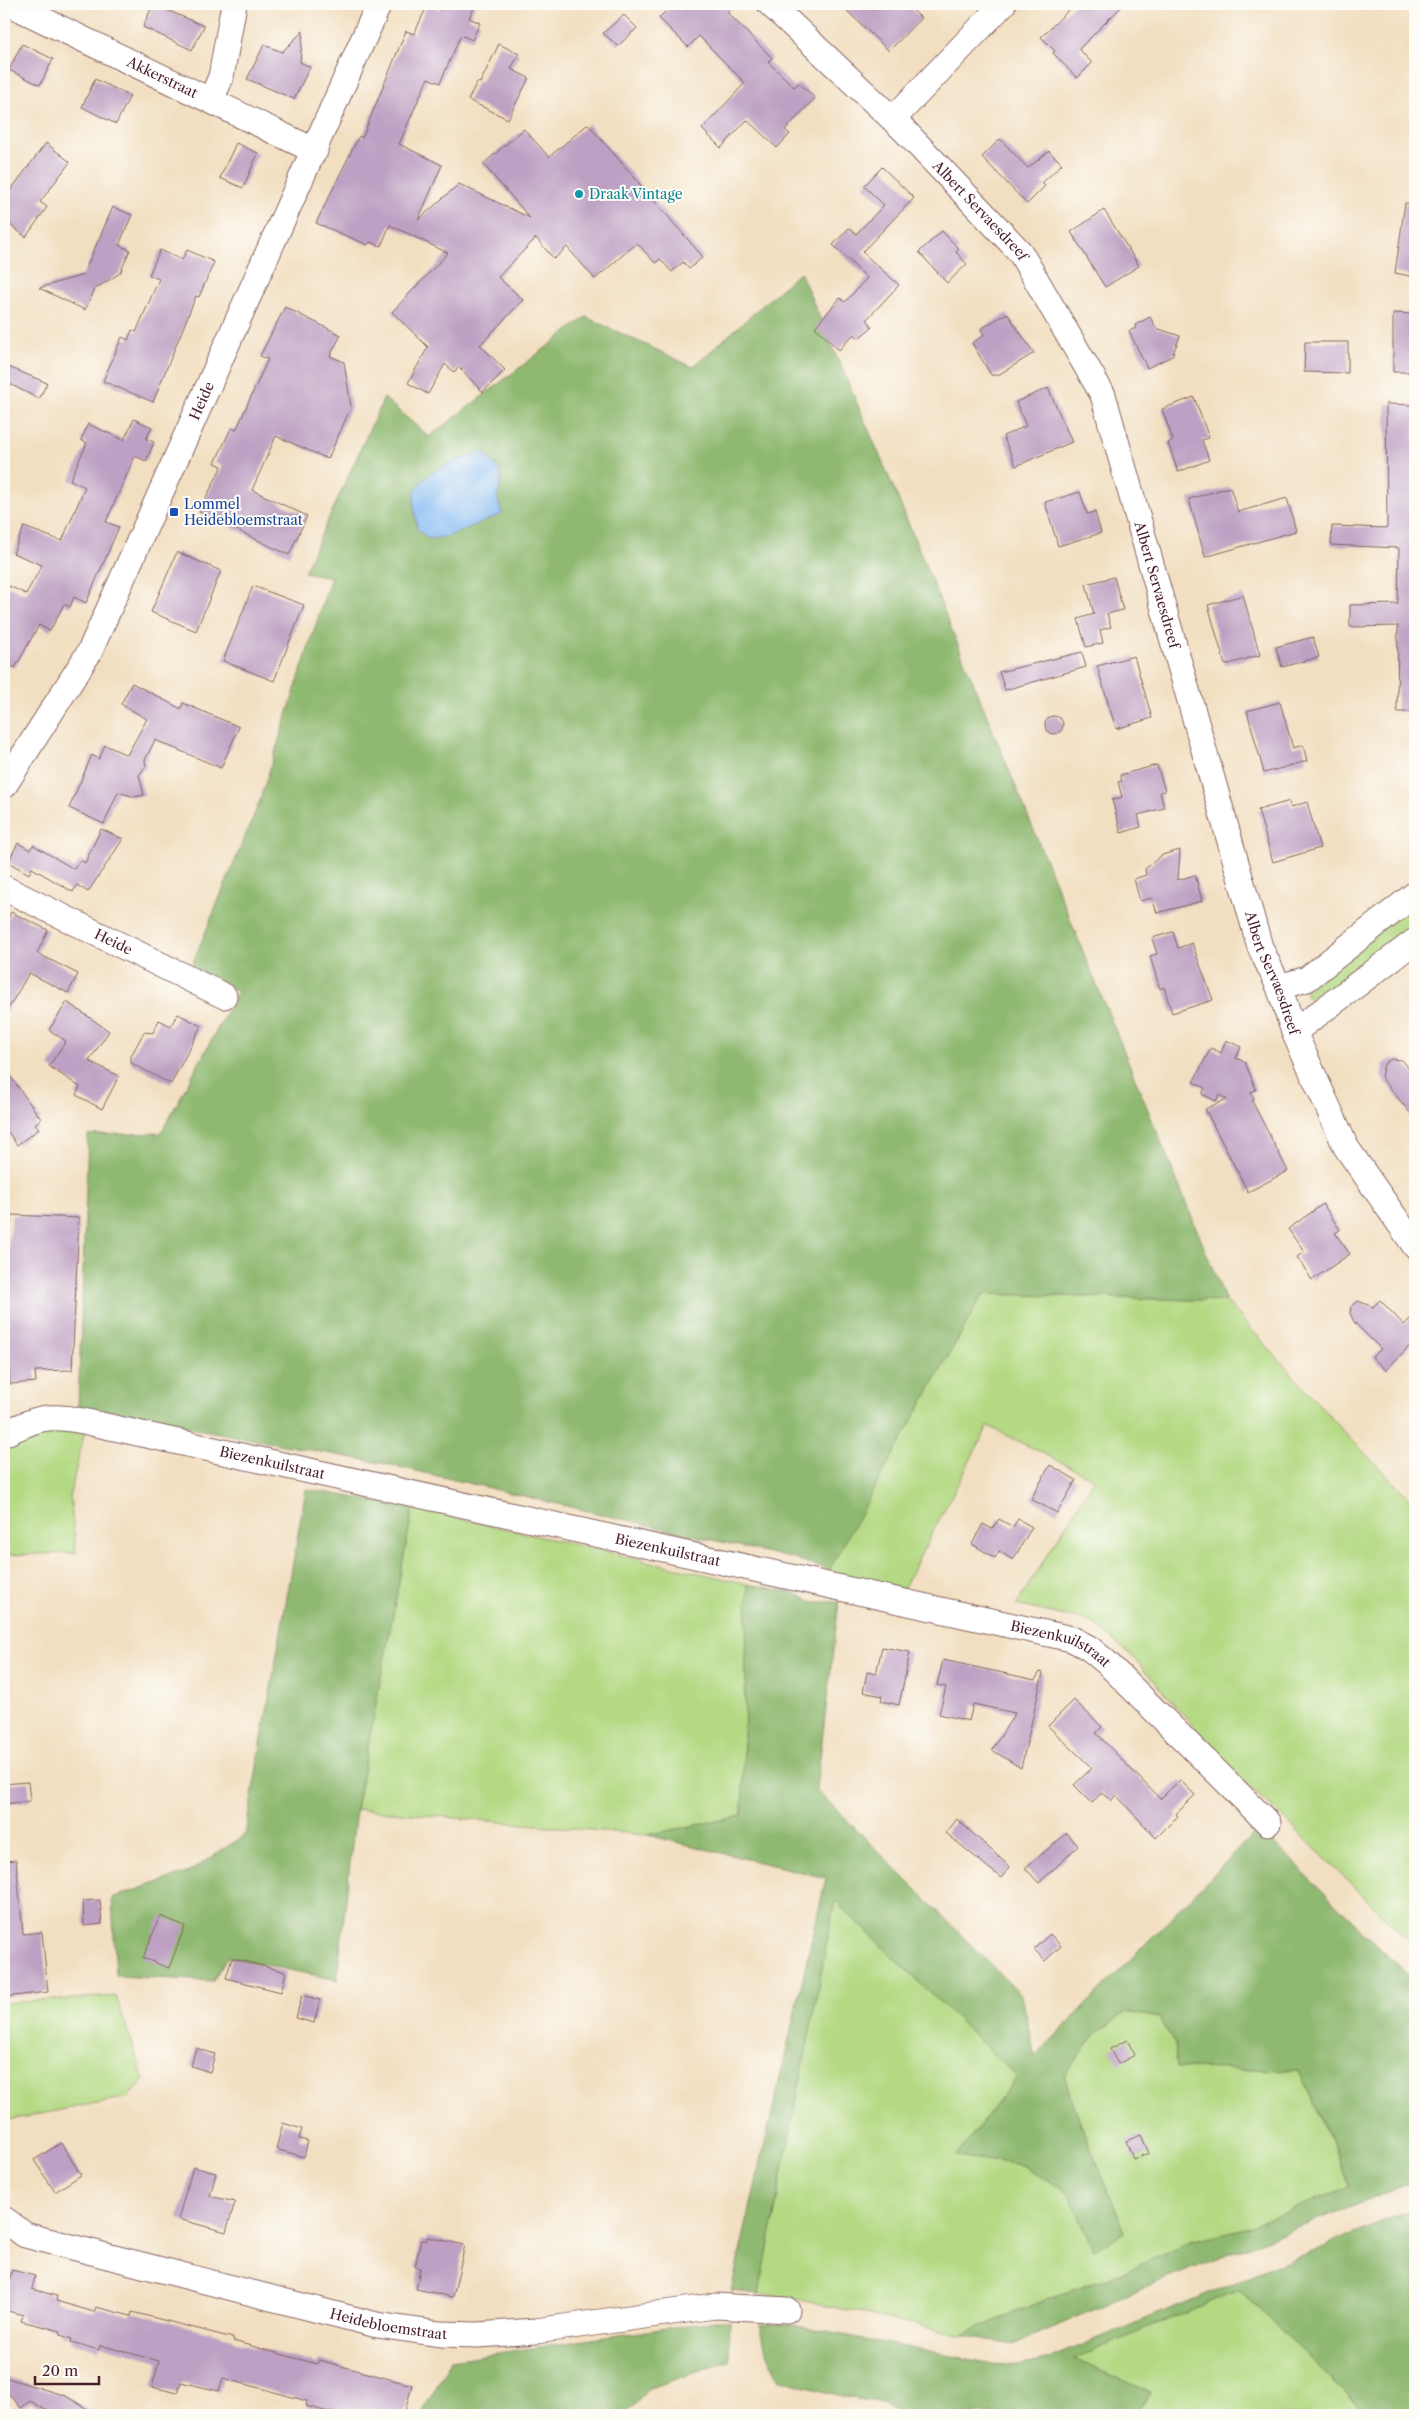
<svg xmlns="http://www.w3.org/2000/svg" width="1419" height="2419" font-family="'Libre Caslon Text',serif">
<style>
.green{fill:#b4d983;stroke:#7f7c57}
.forest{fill:#8fb971;stroke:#6c6c4e}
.water{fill:#85bbf4;stroke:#686d90}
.building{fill:#bda0c3}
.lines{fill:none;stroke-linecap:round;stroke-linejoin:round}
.minor-casing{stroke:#856260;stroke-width:27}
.minor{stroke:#fff;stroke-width:25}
.culture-dot{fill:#0f9aa8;stroke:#fdfcf7;stroke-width:2}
.transit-dot{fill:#1a4fb4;stroke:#fdfcf7;stroke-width:2}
.labels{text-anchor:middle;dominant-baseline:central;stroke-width:4;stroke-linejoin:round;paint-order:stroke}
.street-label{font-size:14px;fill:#4a1f2b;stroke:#fdfcf7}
.culture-label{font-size:14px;fill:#0d838f;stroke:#fdfcf7;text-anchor:start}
.transit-label{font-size:14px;fill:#164399;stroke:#fdfcf7;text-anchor:start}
</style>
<rect width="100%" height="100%" fill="#fdfcf7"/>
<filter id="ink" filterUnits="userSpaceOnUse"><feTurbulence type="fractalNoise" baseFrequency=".02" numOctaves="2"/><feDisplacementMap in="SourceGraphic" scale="10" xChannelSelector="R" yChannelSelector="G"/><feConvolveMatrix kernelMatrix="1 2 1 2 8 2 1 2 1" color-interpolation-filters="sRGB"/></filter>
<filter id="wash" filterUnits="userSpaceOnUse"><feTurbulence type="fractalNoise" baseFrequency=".0096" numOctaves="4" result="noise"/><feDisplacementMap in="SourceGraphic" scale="20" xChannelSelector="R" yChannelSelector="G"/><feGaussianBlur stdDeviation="1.12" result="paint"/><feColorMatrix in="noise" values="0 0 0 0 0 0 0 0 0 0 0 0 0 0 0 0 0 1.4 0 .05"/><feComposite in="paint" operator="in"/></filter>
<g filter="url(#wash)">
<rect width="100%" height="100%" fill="#f2dfc1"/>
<path class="green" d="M1415 902V932L1314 1002 1306 995V990Z
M983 1294 1226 1301 1344 1432 1415 1504V1947L1277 1811 1238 1777 1134 1658 1092 1622 1016 1605 1095 1479 988 1426 903 1589 827 1570Z
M44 1427 85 1431 70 1494 76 1553 4 1555V1445Z
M413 1508 748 1584 742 1816 647 1835 356 1809Z
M835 1900 1018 2077 957 2156 1022 2165 1070 2193 1093 2249 1125 2232 1078 2117 1064 2075 1095 2035 1126 2012 1160 2018 1175 2045 1177 2068 1299 2070 1350 2187 1250 2227 1190 2241 1120 2274 1044 2300 963 2335 792 2298 759 2294Z
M116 1996 144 2080 128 2097 4 2121V2003Z
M1239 2290 1369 2415H1135L1151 2393 1073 2359Z"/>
<path class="forest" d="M800 272 895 491 1226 1301 983 1294 829 1570 799 1560 386 1464 78 1407 88 1135 161 1133 238 991 191 967 259 803 331 577 304 572 384 398 429 437 586 317 693 367Z
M306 1489 413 1508 356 1809 337 1980 228 1957 213 1981 116 1976 112 1898 189 1872 245 1835Z
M748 1584 787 1591 814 1602H839L816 1789 1021 1995 1035 2057 1259 1828 1415 1983V2181L1153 2284 1013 2345 963 2335 1044 2300 1120 2274 1190 2241 1250 2227 1350 2186 1299 2070 1177 2068 1175 2045 1160 2018 1126 2012 1095 2035 1064 2076 1078 2117 1125 2232 1093 2249 1069 2193 1022 2165 956 2156 1017 2077 835 1901 759 2294 731 2291 826 1878 647 1835 742 1816Z
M1415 2209V2415H1369L1239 2290 1074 2359 1151 2393 1135 2415H900L883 2403 845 2397 780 2380 767 2355 760 2324 792 2325 993 2364 1019 2366 1045 2360Z
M714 2321H730L729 2361 650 2388 625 2415H421L451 2360Z"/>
<path class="water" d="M483 452C500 468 505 475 497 497L502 514 449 536 429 539 417 529C417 519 412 504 415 494 422 469 461 460 483 452Z"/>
<g id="blocks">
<path class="building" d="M153 4 204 26 192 50 143 27Z
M428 4 440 10 443 4H476L469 18 480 23 472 40 461 35 440 83 428 78 399 144 442 165 418 220 459 184 530 218 483 164 524 129 549 157 588 124 703 257 689 269 683 262 672 272 660 259 655 263 637 243 595 279 567 247 554 259 536 238 498 277 523 300 480 345 505 370 483 392 459 367 454 372 445 364 428 394 408 383 428 347 392 312 448 253 390 225 381 246 370 242 368 245 316 223 359 136 362 138 406 31 414 34Z
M673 4H735L727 12 772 58 768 62 794 87 799 83 815 98 785 130 790 134 777 148 747 120 721 148 702 129 745 83 699 36 688 47 659 18Z
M840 4H906L921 18 889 51Z
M1075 4H1124L1079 49 1092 63 1077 78 1053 53 1055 51 1041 37Z
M624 15 637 28 618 46 603 33Z
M303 31 300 62 310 67 294 99 247 79 264 45 282 52Z
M22 44 53 59 40 85 9 70Z
M499 44 519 54 511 69 529 78 508 119 468 100 477 82 480 83Z
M95 79 130 96 116 124 82 107Z
M1000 139 1028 168 1049 151 1062 164 1042 183 1045 186 1027 204 982 157Z
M46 143 70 162 40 202 47 207 26 237 4 220V199Z
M236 143 258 153 243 188 220 178Z
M882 167 914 198 862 252 899 285 867 319 872 327 859 338 854 334 839 350 815 327 840 298 845 302 867 278 833 245 849 228 856 234 884 205 864 186Z
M1405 203 1415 204V277L1395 273Z
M113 207 132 215 119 245 130 250 120 273 95 289 85 310 39 288 83 275Z
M1104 210 1139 266 1105 287 1071 232Z
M942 231 959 249 956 252 967 264 947 283 919 252Z
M160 250 182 260 187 250 214 262 199 297 196 296 153 402 103 381 122 337 128 340 132 330 136 332 159 279 149 275Z
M285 307 341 335 330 356 344 362 351 407 328 459 276 436 252 490 307 516 289 555 199 512 222 466 215 463 231 428 236 430 268 359 260 356Z
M1007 313 1034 353 998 375H991L972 343 984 335 981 329Z
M1393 313 1415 314V372H1393Z
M1150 317 1156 328 1180 336 1172 356 1147 368 1129 331 1136 328 1135 325Z
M1305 342H1348V373L1304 372Z
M4 365 47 383 39 399 4 381Z
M1048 388 1072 442 1016 466 1003 436 1026 426 1016 402Z
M1194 397 1209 438 1202 440 1209 460 1178 472 1168 443 1173 440 1162 409Z
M1386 404 1415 405V712H1397L1398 626 1350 627V605L1398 604 1399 548 1331 545 1332 526 1387 528Z
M134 419 152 427 146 439 154 442 146 461 135 456 106 522 119 527 86 603 74 597 70 607 64 604 50 631 39 625 15 668 4 662V598L9 586 26 594 42 565 13 553 24 527 62 541 85 487 70 480 87 443 81 440 88 424 124 440Z
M1230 487 1238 512 1287 498 1296 531 1205 557 1189 499Z
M1080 492 1087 514 1095 512 1101 533 1058 546 1045 502Z
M177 552 221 571 196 631 151 612Z
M1114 577 1123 610 1107 614 1111 627 1100 630 1103 643 1086 647 1078 619 1094 614 1086 584Z
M253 586 304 605 274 681 223 661Z
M1243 595 1260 655 1225 665 1208 605Z
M1313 637 1319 657 1282 667 1276 647Z
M1082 652 1086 667 1005 690 999 672Z
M1134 656 1152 718 1116 729 1097 666Z
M132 683 181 709 183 703 239 727 221 768 155 740 145 760 146 766 139 775 144 795 135 797 118 792 104 824 69 808 92 755 99 759 105 745 127 755 147 719 121 704Z
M1280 702 1293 748 1303 745 1307 761 1264 773 1247 711Z
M1045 725a9 9 0 1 1 18 0a9 9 0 1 1-18 0Z
M1157 765 1165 791 1160 792 1164 808 1138 815 1141 827 1121 833 1112 800 1122 797 1118 782 1122 781 1120 775Z
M1290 801 1291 807 1307 802 1320 848 1273 862 1258 810Z
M101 829 123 839 88 892 77 885 73 892 32 868 29 874 8 862 18 843 30 850 33 845 74 869 80 860 85 863Z
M1180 850 1178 880 1195 875 1202 901 1157 913 1152 898 1140 901 1134 879 1146 875 1145 869 1162 855Z
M11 912 48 930 37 953 78 974 68 993 29 973 4 1016V927Z
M1173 932 1178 948 1192 943 1213 1000 1172 1013 1164 987 1160 989 1150 956 1157 954 1152 938Z
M67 1002 109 1031 89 1061 119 1076 102 1109 76 1095 80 1087 49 1066 66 1041 49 1030Z
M178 1014 201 1026 171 1084 131 1063V1056L144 1032 153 1033 159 1020 171 1026Z
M1226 1040 1241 1047 1236 1058 1245 1062 1256 1090 1251 1092 1254 1100 1252 1101 1288 1171 1248 1192 1205 1109 1227 1099 1219 1095 1216 1101 1202 1094 1205 1088 1193 1082 1211 1048 1221 1053Z
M1391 1059 1402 1060 1415 1076V1119L1381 1077 1384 1064Z
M4 1067 41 1119 35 1124 39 1129 17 1145 4 1126Z
M1323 1204 1340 1230 1335 1233 1350 1254 1312 1280 1297 1257 1304 1252 1288 1229Z
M12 1215 79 1218 72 1370 35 1371 36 1382 10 1384 6 1323H4V1248L8 1247Z
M1380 1300 1404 1325 1415 1314V1340L1386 1370 1372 1357 1381 1349 1354 1322 1350 1313 1351 1307 1358 1301 1373 1307Z
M1050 1465 1076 1480 1057 1513 1031 1499Z
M999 1519 1013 1527 1018 1519 1032 1527 1013 1560 999 1551 995 1558 972 1544 983 1524 992 1529Z
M882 1647 910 1652 899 1705 881 1701 882 1696 863 1692 867 1672 876 1674Z
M943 1660 1035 1680 1040 1672 1043 1673 1021 1768 992 1750 1015 1713 973 1704 969 1721 939 1714 946 1687 937 1685Z
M1074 1700 1102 1727 1096 1733 1160 1799 1180 1780 1195 1795 1176 1814 1178 1816 1156 1838 1116 1795 1111 1801 1102 1792 1092 1803 1074 1785 1092 1768 1048 1726Z
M28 1782 30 1801 4 1804V1784Z
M957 1819 1010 1867 1001 1878 946 1833Z
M1067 1833 1078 1846 1039 1883 1025 1868Z
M16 1860 23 1934 42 1932 48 1992 4 1997V1861Z
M100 1900 102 1924 84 1926 83 1901Z
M160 1916 185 1926 169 1968 143 1958Z
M1050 1934 1061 1946 1045 1961 1034 1949Z
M232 1958 286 1972 281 1992 226 1978Z
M302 1995 320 2000 314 2023 296 2018Z
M1127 2040 1135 2055 1118 2064 1110 2049Z
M196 2048 215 2054 210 2072 191 2066Z
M283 2123 302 2129 299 2139 308 2141 304 2157 276 2149Z
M1141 2135 1149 2153 1133 2159 1126 2141Z
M61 2143 81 2175 55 2192 34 2160Z
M193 2167 216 2173 210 2196 235 2202 226 2232 178 2219Z
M427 2237 465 2245 453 2297 416 2289 420 2268 415 2267 421 2240 426 2241Z
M12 2270 35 2276 32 2289 57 2296 56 2301 94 2312 96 2307 131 2316 132 2312 233 2338V2341L317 2364 319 2360 412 2385 404 2415H339L306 2406 307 2401 223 2378 219 2391 181 2382 178 2393 152 2387 159 2361 100 2345 99 2350 71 2342 72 2339 60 2335 61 2331 21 2321 23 2315 4 2310V2300Z
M4 2377 66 2396 97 2415H54L30 2401 21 2408 4 2388Z"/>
</g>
</g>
<g filter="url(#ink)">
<use href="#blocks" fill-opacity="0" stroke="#856260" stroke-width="1"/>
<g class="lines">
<defs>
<g id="minor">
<path id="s1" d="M10 4 315 151"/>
<path id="s2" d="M770 4 903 129 1020 252 1103 395 1260 947 1279 987 1294 1032 1346 1147 1415 1246"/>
<path d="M211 100 221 77 234 4"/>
<path d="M893 119 1003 4"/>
<path id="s3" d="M4 786 90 651 379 4"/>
<path id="s4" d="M4 888 224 996"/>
<path d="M1279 987 1307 979 1415 894"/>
<path d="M1294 1032 1415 941"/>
<path id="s5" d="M4 1434C37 1418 46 1414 83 1421L1072 1639 1089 1648 1106 1662 1268 1823"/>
<path id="s6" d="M4 2219 25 2235 377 2325 440 2334 478 2335 536 2331 715 2306 787 2310"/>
</g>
</defs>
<use href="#minor" class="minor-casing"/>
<use href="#minor" class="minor"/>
</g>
</g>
<circle class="culture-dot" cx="579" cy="194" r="5"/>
<rect class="transit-dot" x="169" y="507" width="10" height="10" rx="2.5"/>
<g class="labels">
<g class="street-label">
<text stroke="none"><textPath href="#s1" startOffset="169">Akkerstraat</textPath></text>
<text stroke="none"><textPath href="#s2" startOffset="295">Albert Servaesdreef</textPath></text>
<text stroke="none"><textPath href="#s3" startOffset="434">Heide</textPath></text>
<text stroke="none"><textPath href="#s2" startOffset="715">Albert Servaesdreef</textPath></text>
<text stroke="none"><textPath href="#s4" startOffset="122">Heide</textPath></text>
<text stroke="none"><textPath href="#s2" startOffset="1120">Albert Servaesdreef</textPath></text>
<text stroke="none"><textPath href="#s5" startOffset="276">Biezenkuilstraat</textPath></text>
<text stroke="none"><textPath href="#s5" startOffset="681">Biezenkuilstraat</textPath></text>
<text stroke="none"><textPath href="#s5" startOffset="1086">Biezenkuilstraat</textPath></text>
<text stroke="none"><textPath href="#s6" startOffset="401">Heidebloemstraat</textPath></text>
</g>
<g class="culture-label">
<text x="589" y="194">Draak Vintage</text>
</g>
<g class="transit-label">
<text x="184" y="504">Lommel<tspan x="184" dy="16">Heidebloemstraat</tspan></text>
</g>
</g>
<rect width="1419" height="2419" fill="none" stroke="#fdfcf7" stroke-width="20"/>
<path d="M35 2376v8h64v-8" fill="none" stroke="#4a1f2b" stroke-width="2.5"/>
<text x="42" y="2376" font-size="15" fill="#4a1f2b" stroke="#fdfcf7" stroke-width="4" paint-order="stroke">20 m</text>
</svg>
